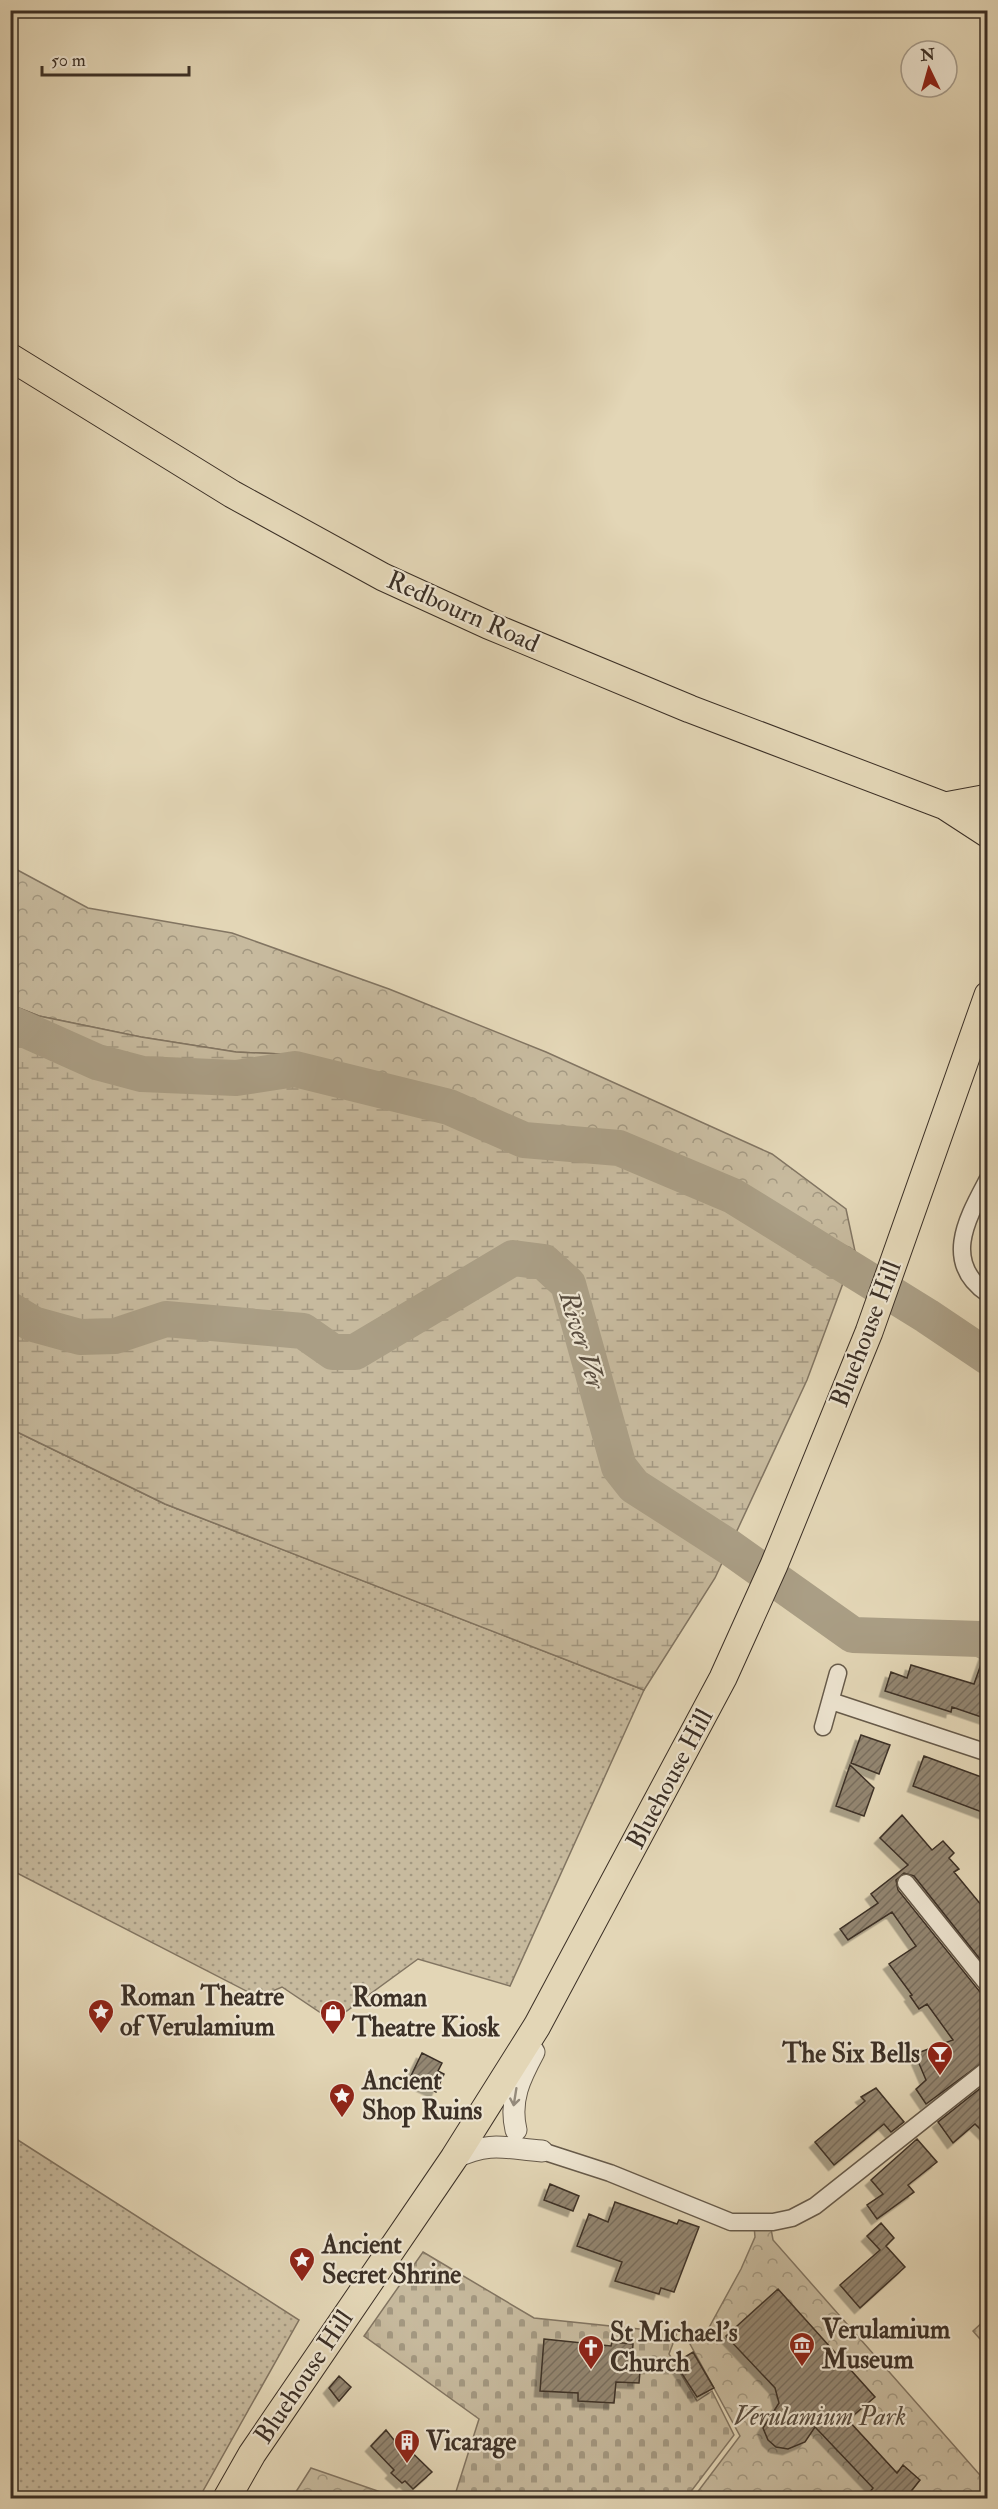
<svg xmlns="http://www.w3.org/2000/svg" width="998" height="2509" font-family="'IM FELL Double Pica',serif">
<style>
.grass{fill:url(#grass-dots);stroke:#827562;stroke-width:1.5}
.forest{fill:url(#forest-crowns);stroke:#827562;stroke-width:1.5}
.wetland{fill:url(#wetland-marsh);stroke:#827562;stroke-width:1.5}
.cemetery{fill:url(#cemetery-stones);stroke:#827562;stroke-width:1.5}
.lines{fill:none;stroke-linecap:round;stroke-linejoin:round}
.river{stroke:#aa9e85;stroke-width:36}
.building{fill:url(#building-hatch);stroke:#3c3026;stroke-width:1.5;filter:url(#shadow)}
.minor-casing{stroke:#665a4a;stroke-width:19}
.tertiary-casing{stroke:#665a4a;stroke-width:23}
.primary-casing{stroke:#3c3026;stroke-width:29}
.minor{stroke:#ede4d0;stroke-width:16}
.tertiary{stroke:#ede4d0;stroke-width:21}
.primary{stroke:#e3d6b6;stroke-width:27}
.oneway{stroke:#948a7b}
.labels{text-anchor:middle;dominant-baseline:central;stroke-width:4.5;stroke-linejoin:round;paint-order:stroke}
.street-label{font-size:26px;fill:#3c3026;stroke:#ede4d0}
.poi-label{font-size:26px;font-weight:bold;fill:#3c3026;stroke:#ede4d0;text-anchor:start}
.park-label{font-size:26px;font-style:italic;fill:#584c3e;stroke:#ede4d0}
.water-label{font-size:27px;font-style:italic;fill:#584c3e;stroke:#ede4d0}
</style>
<defs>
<pattern id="grass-dots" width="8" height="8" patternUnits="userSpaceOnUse" patternTransform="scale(1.5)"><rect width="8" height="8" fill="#c7ba9e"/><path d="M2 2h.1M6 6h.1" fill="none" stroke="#a39881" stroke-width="1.8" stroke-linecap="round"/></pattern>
<pattern id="forest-crowns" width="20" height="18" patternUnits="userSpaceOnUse" patternTransform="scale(1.5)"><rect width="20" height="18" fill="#c7ba9e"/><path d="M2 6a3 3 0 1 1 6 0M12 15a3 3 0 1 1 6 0" fill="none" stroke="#a39881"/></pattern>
<pattern id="wetland-marsh" width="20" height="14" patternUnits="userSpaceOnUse" patternTransform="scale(1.5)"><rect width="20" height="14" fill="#c7ba9e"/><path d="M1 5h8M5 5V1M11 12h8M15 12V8" fill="none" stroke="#a39881"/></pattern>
<pattern id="cemetery-stones" width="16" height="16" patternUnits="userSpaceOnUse" patternTransform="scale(1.5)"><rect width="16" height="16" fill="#c7ba9e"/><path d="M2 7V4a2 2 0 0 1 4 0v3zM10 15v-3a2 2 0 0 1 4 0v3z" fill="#a39881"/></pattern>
<pattern id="building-hatch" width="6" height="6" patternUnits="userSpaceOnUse" patternTransform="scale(1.5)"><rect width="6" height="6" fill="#938671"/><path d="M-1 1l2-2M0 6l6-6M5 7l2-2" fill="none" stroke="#796e5d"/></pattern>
<filter id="shadow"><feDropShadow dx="-5.5" dy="5.5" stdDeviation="0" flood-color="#0004"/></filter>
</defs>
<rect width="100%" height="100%" fill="#e3d6b6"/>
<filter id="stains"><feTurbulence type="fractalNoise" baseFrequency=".00333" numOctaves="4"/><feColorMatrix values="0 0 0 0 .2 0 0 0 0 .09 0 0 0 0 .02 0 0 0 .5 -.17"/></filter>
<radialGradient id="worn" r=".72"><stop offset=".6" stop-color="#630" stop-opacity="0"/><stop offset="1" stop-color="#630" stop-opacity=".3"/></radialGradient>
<path class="grass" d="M11 1429 165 1504 644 1690 510 1986 418 1959 333 2021 282 1987 258 1997 17 1873 11 1883Z
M10 2135 299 2320 199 2498H11Z
M987 2318V2347L973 2331Z"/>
<path class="forest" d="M10 866 88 908 232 933 389 989 546 1052 772 1154 846 1209 855 1251 741 1190 622 1140 515 1126 303 1055 236 1052 141 1037 39 1016 11 1005Z
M770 2223 773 2240 987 2483V2498H693L740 2436 690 2344 706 2333 741 2269 755 2237 754 2225Z
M311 2468 398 2498H292Z"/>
<path class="wetland" d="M11 1005 39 1016 141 1037 236 1052 303 1055 425 1092 515 1126 622 1140 741 1190 855 1251 807 1380 715 1578 644 1690 165 1504 11 1429Z"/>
<path class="cemetery" d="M423 2252 534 2318 677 2333 669 2354 697 2401 712 2391 734 2435 686 2498H454L479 2419 364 2336Z"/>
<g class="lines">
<path class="river" d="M10 1023 97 1062 142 1074 236 1078 295 1069 449 1107 524 1140 619 1148 733 1196 927 1316 988 1357
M10 1310 33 1324 80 1337 115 1336 166 1319 303 1331 333 1352H355L513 1258 544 1262 568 1284 619 1467 634 1486 729 1547 853 1635 980 1639 988 1643"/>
</g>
<path class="building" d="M985 1653H987V1719L952 1707 951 1712 885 1691 891 1672 907 1678 911 1665 974 1684Z
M861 1735 890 1745 879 1774 851 1763Z
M924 1756 987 1779V1814L913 1786Z
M850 1765 874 1788 864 1816 836 1806Z
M902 1815 932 1850 943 1841 954 1853 949 1858 959 1869 954 1872 987 1912V1968L914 1876 904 1873 896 1880 898 1890 980 1992 987 1995V2059L926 2104 916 2089 926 2080 915 2054 953 2040 927 2004 919 2009 910 1996 912 1995 889 1964 916 1946 892 1912 848 1940 840 1929 878 1903 871 1894 908 1865 880 1838Z
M422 2053 442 2063 438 2071 444 2074 436 2092 409 2080Z
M987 2083V2136L975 2124 953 2143 938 2122Z
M876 2088 904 2122 891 2132 884 2124 834 2165 815 2142 865 2101 861 2097Z
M917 2139 937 2162 908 2185 914 2192 877 2219 867 2205 883 2194 871 2180Z
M550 2184 579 2196 573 2211 544 2200Z
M615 2202 677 2224 679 2220 699 2227 674 2292 661 2288 659 2294 615 2281 622 2262 577 2246 589 2214 608 2222Z
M881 2223 894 2238 886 2246 905 2267 860 2308 840 2285 880 2250 867 2236Z
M778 2289 875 2397 848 2420 897 2473 903 2465 920 2480 905 2499H864L873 2488 815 2427 805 2442 788 2449 776 2447 768 2440 763 2428 779 2403 775 2388 726 2336Z
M544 2339 611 2346 612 2342 633 2344 632 2359 641 2360 639 2383 616 2382 614 2403 578 2401V2393L540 2391Z
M693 2352 714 2388 697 2397 675 2363Z
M339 2376 351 2387 339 2401 329 2388Z
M386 2430 394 2440 397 2438 432 2472 413 2489 405 2481 402 2483 391 2473 394 2470 371 2446Z"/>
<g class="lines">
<defs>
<path id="minor" d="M988 1179C968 1217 941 1262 988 1294
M831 1701 988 1753
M823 1727 838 1673
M906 1883 988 1985
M542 2151 610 2173 731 2222H773L792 2218 815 2206 988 2069"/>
<path id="tertiary" d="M516 2130C509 2100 520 2078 534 2052
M454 2158C491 2141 504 2148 542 2151"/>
<path id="primary" d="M10 357 232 494 383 577 488 625 690 709 945 806 988 834
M945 806 988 798
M227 2498 252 2454 454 2158 537 2026 723 1678 774 1565 869 1332 988 995"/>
</defs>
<use href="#minor" class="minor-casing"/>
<use href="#tertiary" class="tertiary-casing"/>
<use href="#primary" class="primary-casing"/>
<use href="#minor" class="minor"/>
<use href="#tertiary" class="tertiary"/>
<use href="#primary" class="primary"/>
</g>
<defs><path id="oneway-shaft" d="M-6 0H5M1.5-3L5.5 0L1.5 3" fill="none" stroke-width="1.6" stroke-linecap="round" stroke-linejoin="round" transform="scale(1.5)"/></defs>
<use class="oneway" href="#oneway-shaft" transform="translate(515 2097) rotate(99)"/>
<defs>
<symbol id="sight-pin" viewBox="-11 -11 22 30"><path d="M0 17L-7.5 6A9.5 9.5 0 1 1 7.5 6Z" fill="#8f2418" stroke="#ede4d0"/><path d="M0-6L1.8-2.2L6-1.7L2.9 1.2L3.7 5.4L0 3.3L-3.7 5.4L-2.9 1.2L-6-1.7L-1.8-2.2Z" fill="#fff"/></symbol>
<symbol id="shop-pin" viewBox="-11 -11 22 30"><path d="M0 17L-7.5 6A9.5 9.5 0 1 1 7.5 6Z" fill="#8f2418" stroke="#ede4d0"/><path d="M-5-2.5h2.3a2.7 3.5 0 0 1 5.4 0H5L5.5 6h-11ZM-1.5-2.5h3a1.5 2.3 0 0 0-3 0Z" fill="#fff"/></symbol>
<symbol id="bar-pin" viewBox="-11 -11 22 30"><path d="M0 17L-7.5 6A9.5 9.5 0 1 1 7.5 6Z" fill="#8f2418" stroke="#ede4d0"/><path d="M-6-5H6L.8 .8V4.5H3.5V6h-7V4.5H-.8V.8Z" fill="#fff"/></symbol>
<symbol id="museum-pin" viewBox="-11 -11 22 30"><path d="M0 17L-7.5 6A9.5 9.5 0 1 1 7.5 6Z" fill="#8f2418" stroke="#ede4d0"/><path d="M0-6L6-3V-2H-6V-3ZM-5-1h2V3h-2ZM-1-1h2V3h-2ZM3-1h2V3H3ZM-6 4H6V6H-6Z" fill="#fff"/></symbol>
<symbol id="church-pin" viewBox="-11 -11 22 30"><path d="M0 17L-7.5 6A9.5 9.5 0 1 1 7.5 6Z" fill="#8f2418" stroke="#ede4d0"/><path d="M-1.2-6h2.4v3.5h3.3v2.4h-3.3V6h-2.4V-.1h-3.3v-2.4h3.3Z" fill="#fff"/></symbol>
<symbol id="building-pin" viewBox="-11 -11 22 30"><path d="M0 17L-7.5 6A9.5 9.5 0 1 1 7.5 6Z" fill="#8f2418" stroke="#ede4d0"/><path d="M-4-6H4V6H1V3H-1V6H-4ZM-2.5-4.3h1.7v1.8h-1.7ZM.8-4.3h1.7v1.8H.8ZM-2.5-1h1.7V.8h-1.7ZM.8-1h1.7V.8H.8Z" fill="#fff"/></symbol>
</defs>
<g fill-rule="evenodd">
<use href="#sight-pin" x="86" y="1997" width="30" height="40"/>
<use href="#shop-pin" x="318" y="1998" width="30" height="40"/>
<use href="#bar-pin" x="925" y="2039" width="30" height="40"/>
<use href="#sight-pin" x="327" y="2081" width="30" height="40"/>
<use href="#sight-pin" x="287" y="2245" width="30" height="40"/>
<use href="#museum-pin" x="787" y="2330" width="30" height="40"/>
<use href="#church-pin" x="576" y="2333" width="30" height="40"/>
<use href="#building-pin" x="392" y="2427" width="30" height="40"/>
</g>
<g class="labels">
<g class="street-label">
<text transform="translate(463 612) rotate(24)">Redbourn Road</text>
<text transform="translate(866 1334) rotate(-69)">Bluehouse Hill</text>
<text transform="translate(670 1779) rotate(-62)">Bluehouse Hill</text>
<text transform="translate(304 2377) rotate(-56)">Bluehouse Hill</text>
</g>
<g class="poi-label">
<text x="120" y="1997">Roman Theatre<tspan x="120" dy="30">of Verulamium</tspan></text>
<text x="352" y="1998">Roman<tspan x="352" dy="30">Theatre Kiosk</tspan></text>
<text x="920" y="2054" text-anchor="end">The Six Bells</text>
<text x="362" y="2081">Ancient<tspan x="362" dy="30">Shop Ruins</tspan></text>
<text x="322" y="2245">Ancient<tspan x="322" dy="30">Secret Shrine</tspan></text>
<text x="822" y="2330">Verulamium<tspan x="822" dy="30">Museum</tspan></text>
<text x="610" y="2333">St Michael's<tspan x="610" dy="30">Church</tspan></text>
<text x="426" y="2442">Vicarage</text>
</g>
<g class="park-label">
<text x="820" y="2417">Verulamium Park</text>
</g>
<g class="water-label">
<text transform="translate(582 1340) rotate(73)">River Ver</text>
</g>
</g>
<rect width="998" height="2509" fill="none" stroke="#e3d6b6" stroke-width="36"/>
<rect x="12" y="12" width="974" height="2485" fill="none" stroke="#3c3026" stroke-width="3"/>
<rect x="18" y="18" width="962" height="2473" fill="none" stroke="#3c3026" stroke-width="1.5"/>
<g transform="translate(929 69) rotate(355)"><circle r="28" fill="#ede4d0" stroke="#a69c8c" stroke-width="1.5"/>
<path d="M0-4.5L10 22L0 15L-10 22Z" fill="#8f2418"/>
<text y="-9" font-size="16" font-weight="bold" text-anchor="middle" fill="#3c3026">N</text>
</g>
<path d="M42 66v9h147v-9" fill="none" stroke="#3c3026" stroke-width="3"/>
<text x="51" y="66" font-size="18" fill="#3c3026" stroke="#ede4d0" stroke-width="4.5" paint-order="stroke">50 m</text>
<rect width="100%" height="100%" filter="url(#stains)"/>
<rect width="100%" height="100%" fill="url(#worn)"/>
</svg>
